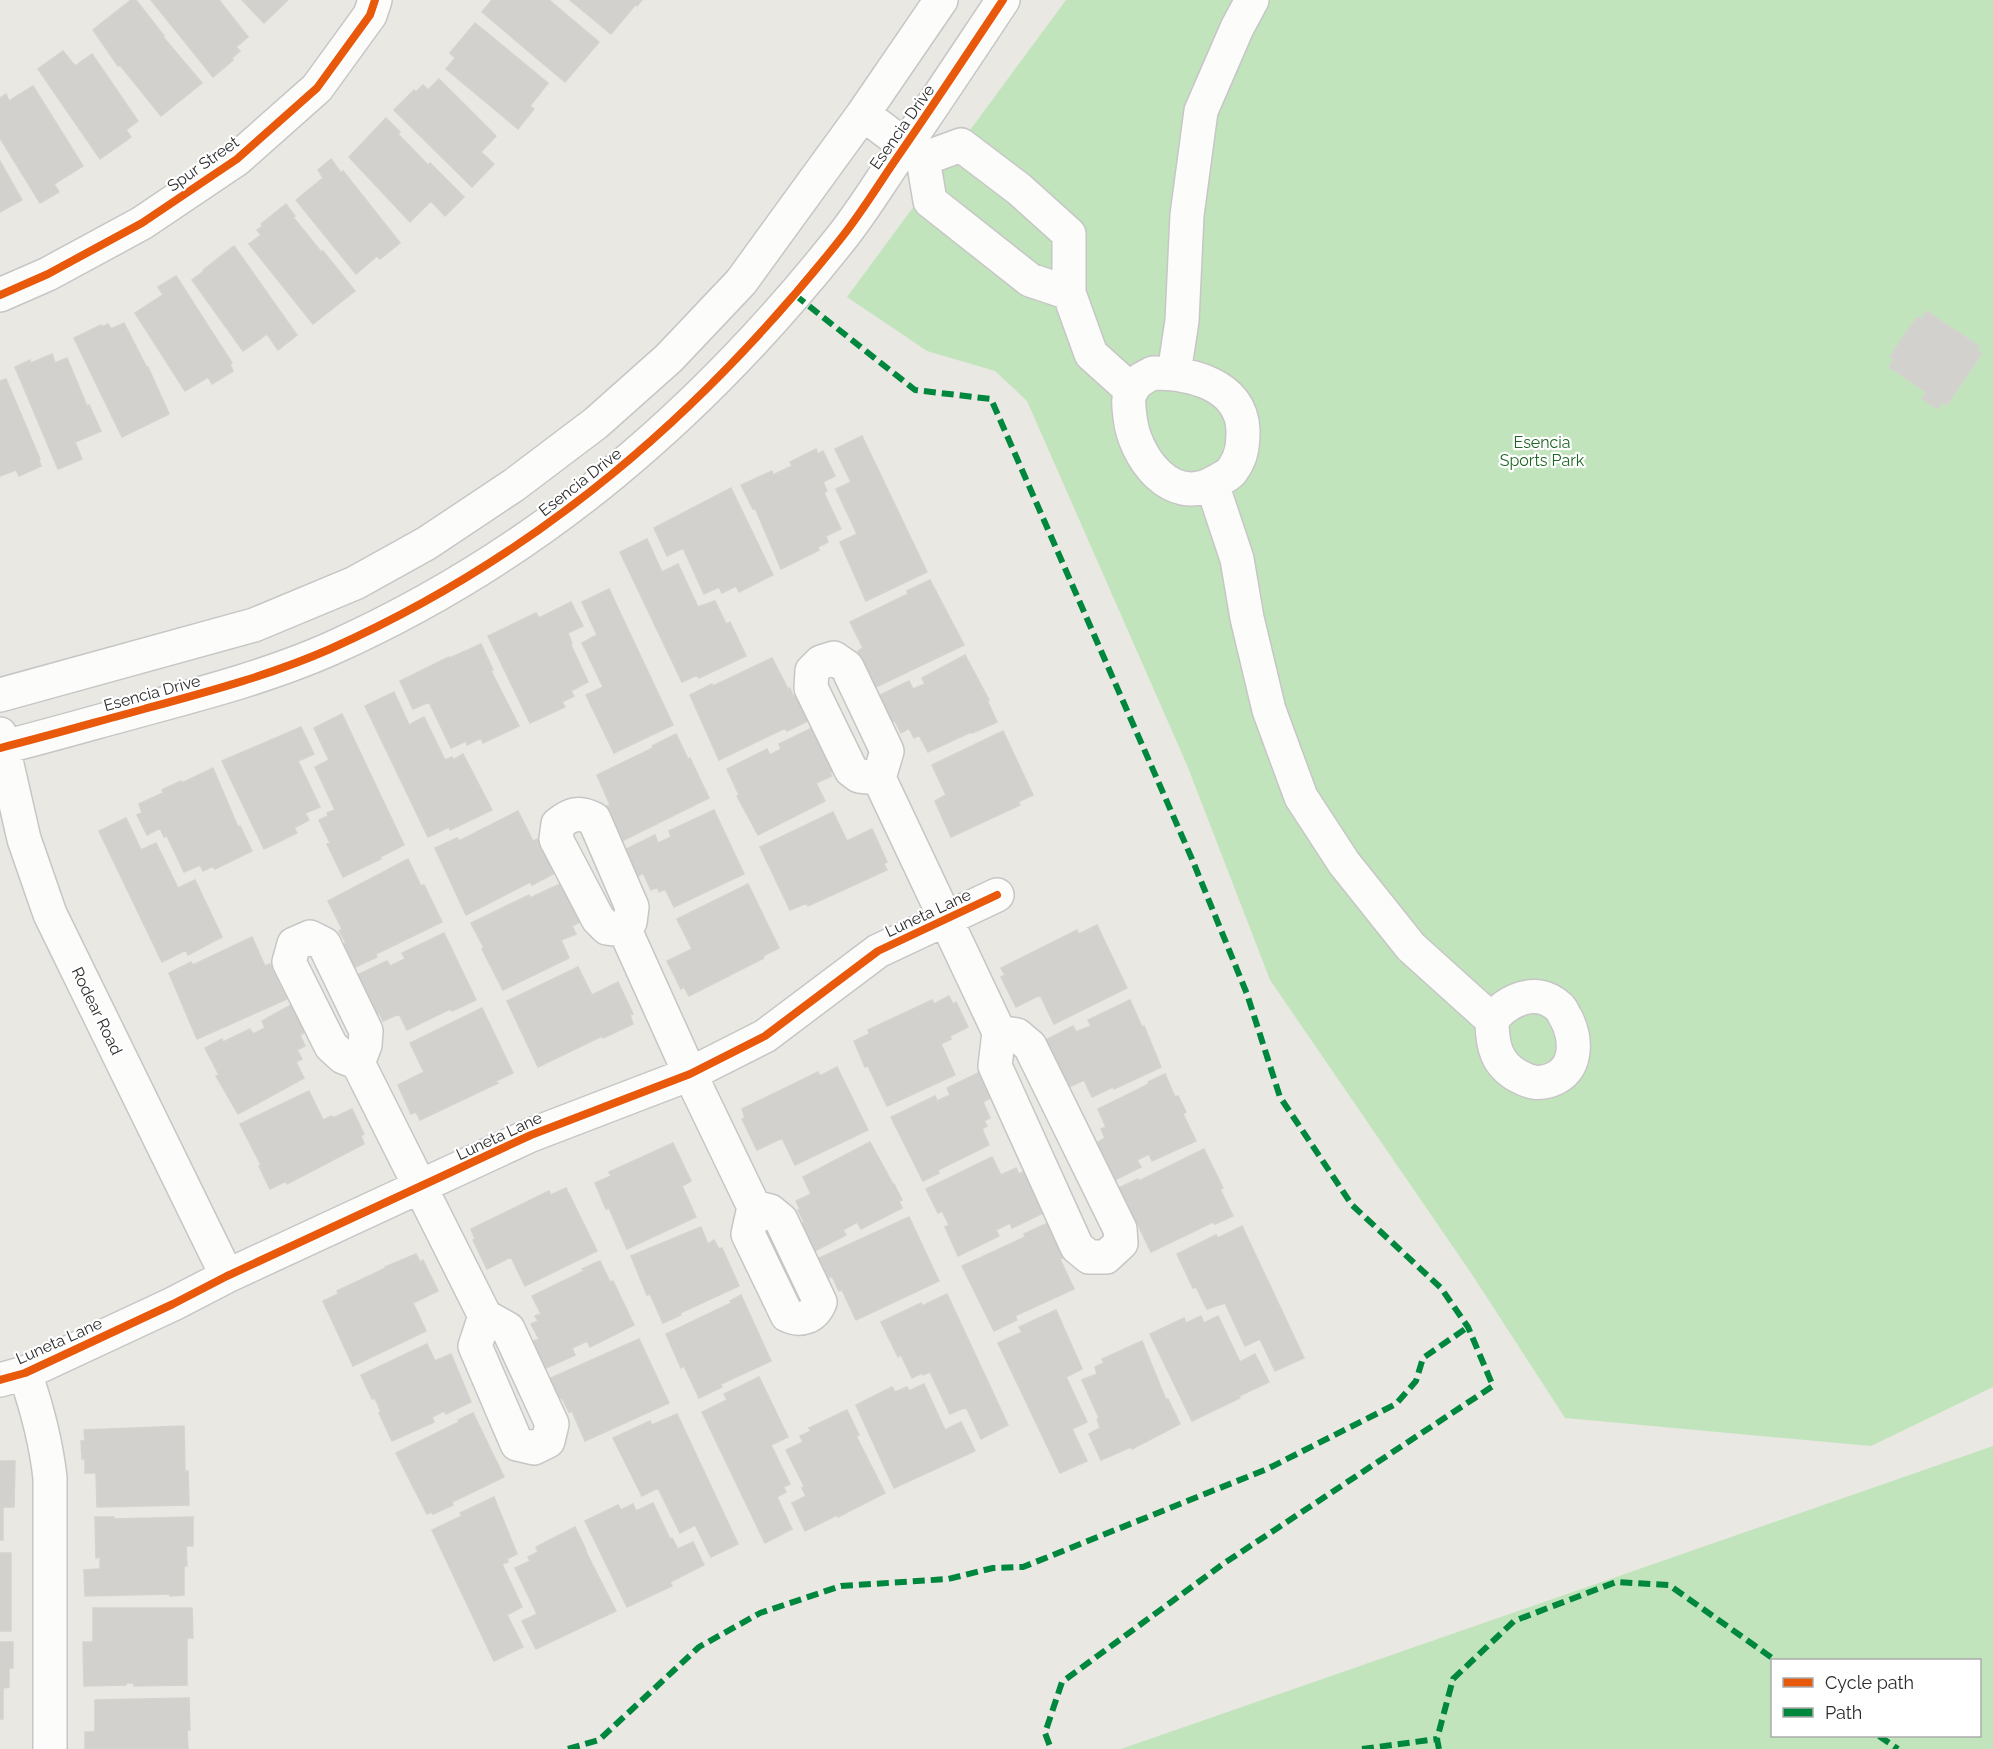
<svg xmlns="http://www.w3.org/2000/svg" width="1993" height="1749" font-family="Raleway,sans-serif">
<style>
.green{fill:#c2e4bd;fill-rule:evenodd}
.building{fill:#d2d1cd;stroke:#d4d3ce;stroke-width:1.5}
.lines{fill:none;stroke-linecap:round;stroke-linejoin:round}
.minor-casing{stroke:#c7c6c6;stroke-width:36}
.minor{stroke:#fcfcfb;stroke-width:33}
.quiet{stroke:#00873e;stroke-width:6;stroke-dasharray:12 6;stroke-linecap:butt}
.cycleway-casing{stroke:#fff;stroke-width:11}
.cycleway{stroke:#e8590c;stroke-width:8}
.labels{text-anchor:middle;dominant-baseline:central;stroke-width:4.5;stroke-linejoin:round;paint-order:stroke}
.street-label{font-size:16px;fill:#2c2c2c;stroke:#fff}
.park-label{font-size:16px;fill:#1e6624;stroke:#fff}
</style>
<rect width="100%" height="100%" fill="#e9e8e2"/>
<path class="green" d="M1066 0H1993V1387L1871 1446 1565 1418 1473 1276 1270 980 1187 765 1027 401 995 371 927 351 847 297Z
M1993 1446V1749H1121ZM1980 1660V1736H1772V1660Z"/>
<path class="building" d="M131 0H136L164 36 163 37 202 83 161 116 120 65 118 66 93 30Z
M151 0H219L248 37 236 47 240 51 232 58 233 60 213 77Z
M242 0H288L264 23Z
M492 0H549L599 42 565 82 482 12Z
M570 0H642L637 6 636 4 611 34Z
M475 23 548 83 530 106 534 109 518 129 446 69 455 58 450 53Z
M63 51 75 66 92 54 138 121 126 130 131 137 100 159 38 69Z
M439 79 496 136 481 152 494 164 472 187 394 110 414 90 416 92 423 85 428 90Z
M33 86 83 166 54 184 59 192 40 203 0 138V98L6 94 9 101Z
M386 118 400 132 398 134 428 165 430 163 464 197 445 216 431 201 410 222 349 157Z
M331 159 341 173 343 171 400 243 380 259 377 256 356 274 296 200 323 178 318 170Z
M0 161 22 200 0 212Z
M286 204 295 216 293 217 322 253 323 251 355 291 313 324 249 244 261 235 257 230 263 226 261 224Z
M234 246 297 335 278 350 267 334 243 351 192 280 204 271 203 270Z
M176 276 232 363 230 365 233 371 212 384 208 377 185 391 135 313 163 295 158 287Z
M1926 311 1979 346 1976 349 1982 353 1947 405 1942 402 1937 409 1922 398 1926 392 1889 367 1894 359 1890 356 1917 317 1921 320Z
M124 323 147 368 148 367 169 414 122 437 74 338 101 325 102 327 108 324 111 329Z
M52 354 55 363 67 358 87 406 89 405 101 431 75 442 82 459 58 469 15 367 30 360 31 363Z
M6 379 40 459 39 460 41 466 19 476 16 470 0 476V381Z
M862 436 927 572 866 601 840 542 857 534 836 489 851 482 835 449Z
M816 449 818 454 823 451 835 476 823 482 827 491 824 493 841 529 826 536 828 542 818 547 819 550 781 569 755 508 753 509 741 485 772 471 773 475 792 466 790 462Z
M731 488 773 575 739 592 736 586 722 593 719 587 704 594 683 548 667 556 654 528Z
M647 539 662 572 678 564 698 607 715 601 726 624 730 622 746 656 699 678 697 675 682 682 620 552Z
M930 580 964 645 874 688 858 651 863 648 850 622 908 594 907 591Z
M609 589 673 725 614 753 586 695 603 687 582 643 597 635 582 602Z
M571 602 583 626 568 633 572 644 571 645 588 682 571 691 574 696 562 702 565 707 530 723 488 636 536 613 539 618Z
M481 644 493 670 491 671 519 726 483 743 481 738 467 745 466 741 451 748 429 702 413 709 400 681 449 657 450 658Z
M965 655 989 700H987L997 722 972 733 971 732 928 752 919 735 914 738 909 728 901 733 895 721 890 723 878 696 909 681 913 689 925 684 922 678Z
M772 658 788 689 790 688 793 696 795 695 808 721 787 731 785 728 719 760 690 695 712 684 713 686Z
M394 692 409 725 424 717 445 760 452 757 453 760 463 754 492 810 450 830 449 827 428 837 365 706Z
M342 714 404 845 380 857 381 859 343 877 327 844 330 843 319 820 328 816 327 813 335 810 315 767 329 760 314 728Z
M301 727 314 754 298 761 320 807 305 813 309 820 294 828 297 833 264 849 222 761Z
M812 728 822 749 825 748 836 770 830 773 832 776 816 783 825 801 758 835 737 796 739 795 727 769 767 749 770 755 781 749 779 744Z
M1003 731 1033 795 1018 802 1020 805 951 837 935 801 946 795 932 765Z
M676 734 688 759 690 758 709 798 620 842 609 818 613 816 607 806 610 805 597 775 653 748 652 746Z
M213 768 238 827 240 826 252 851 215 869 213 866 203 871 200 865 184 872 167 836 164 837 160 828 147 835 137 815 142 813 139 804 163 793 162 790 181 781 182 783Z
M714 810 744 874 674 907 665 889 659 892 657 887 651 890 643 873 637 877 624 850 655 835 658 843 671 837 669 831Z
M518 811 533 841 538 839 555 873 532 885 530 882 466 915 435 848 457 838 459 841Z
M833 812 847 841 872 829 887 862 884 864 887 870 808 906 807 903 790 910 760 847Z
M126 818 141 850 156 843 178 888 195 880 222 937 188 955 186 950 162 962 99 831Z
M408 859 421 886 424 885 442 922 376 954 377 957 353 968 342 945 346 943 339 931 342 929 328 901Z
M562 883 580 922 572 926 576 934 561 940 569 958 503 990 482 949 484 948 471 923 529 895 530 898Z
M748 884 779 948 763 956 764 958 689 996 684 987 681 989 667 961 692 949 677 919Z
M1097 925 1127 988 1054 1024 1040 995 1016 1007 1001 977 1005 975 1001 968 1077 930 1079 934Z
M444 933 476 1000 452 1011 450 1009 407 1030 399 1014 383 1021 379 1013 377 1014 370 1001 368 1002 355 976 387 961 390 966 405 959 402 953Z
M252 937 265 966 270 964 287 999 197 1039 169 973 191 962 193 965Z
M578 967 592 995 618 982 633 1014 630 1015 633 1024 603 1038 602 1036 538 1067 507 1001Z
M949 996 953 1004 956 1002 968 1027 950 1036 951 1039 941 1044 955 1075 887 1106 868 1066 865 1067 854 1041 869 1034 868 1030 932 1000 934 1004Z
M1130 1000 1142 1027 1144 1026 1161 1067 1114 1089 1113 1087 1092 1097 1084 1080 1069 1087 1066 1080 1063 1081 1042 1042 1073 1026 1076 1032 1091 1026 1088 1020Z
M291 1005 305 1032 300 1035 305 1046 297 1050 302 1059 296 1062 304 1078 238 1114 216 1076 219 1075 205 1048 222 1039 223 1042 250 1029 253 1034 265 1028 262 1021Z
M482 1008 513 1073 496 1081 498 1083 420 1120 416 1112 411 1114 398 1085 424 1072 410 1043Z
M837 1067 868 1130 795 1165 782 1138 757 1150 742 1119 745 1118 742 1109 818 1072 820 1076Z
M978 1073 990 1098 983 1102 990 1118 984 1121 987 1126 982 1129 989 1145 938 1170 939 1173 923 1181 891 1117 935 1096 937 1101 950 1095 947 1088Z
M1165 1074 1175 1097 1178 1096 1186 1112 1183 1114 1196 1141 1152 1161 1149 1154 1137 1160 1141 1167 1109 1183 1096 1156 1102 1153 1097 1143 1105 1138 1101 1129 1106 1127 1098 1109 1149 1084 1148 1082Z
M309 1091 323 1120 332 1116 333 1118 352 1109 364 1134 361 1136 364 1144 287 1184 286 1181 270 1189 259 1166 261 1165 240 1124Z
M870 1142 893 1184H894L902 1200 899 1201 902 1208 861 1229 857 1222 843 1230 846 1235 815 1251 802 1224 804 1222 798 1210 800 1209 796 1201 811 1194 803 1177Z
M673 1143 691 1181 682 1186 696 1217 627 1249 609 1208 606 1209 595 1183 611 1176 609 1172Z
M1204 1149 1223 1188 1220 1189 1233 1216 1215 1224 1213 1222 1151 1252 1137 1223 1135 1224 1114 1190 1138 1179 1139 1181Z
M992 1157 1001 1175 1016 1168 1019 1174 1025 1171 1045 1212 1012 1228 1010 1223 996 1230 999 1236 958 1256 945 1227 949 1225 942 1211 938 1213 926 1189Z
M566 1188 597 1251 525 1286 511 1257 487 1269 473 1240 475 1239 471 1229 549 1191 551 1195Z
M909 1217 939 1281 856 1320 842 1290 839 1291 832 1276 829 1278 819 1258Z
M1048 1223 1064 1257 1060 1259 1074 1289 1015 1316 1017 1320 994 1331 962 1266 1025 1237 1024 1234Z
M1242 1226 1304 1358 1275 1371 1260 1339 1245 1346 1225 1303 1207 1309 1196 1287 1193 1288 1177 1254 1216 1235 1218 1238Z
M701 1227 708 1244 714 1240 719 1249 722 1248 739 1286 680 1313 681 1315 663 1323 650 1294 647 1295 631 1256Z
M416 1254 420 1262 423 1260 438 1291 413 1303 426 1331 353 1366 323 1301 338 1294 337 1291 386 1268 385 1267Z
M600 1261 610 1282 613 1281 634 1325 590 1347 587 1341 572 1348 575 1355 544 1369 531 1342 539 1339 531 1324 538 1321 535 1316 541 1314 532 1296 584 1271 582 1269Z
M947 1294 1008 1425 981 1439 966 1407 950 1414 930 1372 923 1375 922 1373 912 1378 901 1355 898 1357 881 1322 921 1303 922 1306Z
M741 1295 771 1361 721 1384 722 1387 699 1398 684 1366 681 1368 666 1334 731 1303 730 1301Z
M1056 1310 1082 1369 1066 1377 1087 1422 1072 1429 1087 1461 1060 1473 998 1343 1022 1332 1019 1327Z
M1201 1316 1204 1323 1218 1316 1240 1362 1255 1354 1269 1382 1239 1396 1240 1398 1192 1421 1150 1334 1184 1318 1186 1323Z
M639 1339 669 1403 585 1441 572 1411 569 1412 562 1398 558 1399 549 1379Z
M1142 1341 1166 1400 1168 1399 1180 1424 1132 1449 1131 1447 1101 1460 1089 1434 1100 1428 1097 1419 1099 1418 1082 1380 1097 1374 1095 1367 1104 1363 1102 1359Z
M427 1344 435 1361 451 1354 471 1402 446 1414 444 1411 432 1417 434 1422 392 1441 379 1413 381 1412 375 1398 372 1399 361 1375Z
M759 1377 788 1437 771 1445 790 1484 783 1487 786 1492 777 1497 792 1529 765 1543 702 1412 727 1400 724 1394Z
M924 1384 945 1430 961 1422 975 1451 894 1488 856 1405 892 1387 895 1392 907 1387 909 1391Z
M847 1410 859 1435 856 1436 885 1493 838 1517 837 1515 805 1531 792 1503 806 1496 802 1488 804 1486 786 1450 803 1442 800 1436 811 1431 809 1428Z
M473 1413 504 1477 452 1502 453 1505 433 1514 432 1512 427 1514 396 1453 459 1422 458 1420Z
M677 1414 738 1544 711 1557 695 1525 680 1533 658 1488 642 1496 613 1438 650 1421 652 1425Z
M184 1426 185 1471H188L189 1505 97 1507 96 1473H85V1459H82L81 1441H85L84 1430Z
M0 1461H15L14 1507H3V1540H0Z
M494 1497 517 1554 507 1559 508 1562 502 1564 522 1607 507 1615 523 1647 494 1661 432 1530 462 1516 460 1513Z
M653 1503 670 1539 672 1538 678 1549 693 1542 704 1565 670 1582 672 1586 627 1607 585 1521 618 1505 621 1510 633 1504 636 1511Z
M95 1517H114V1519L193 1517V1546H186L187 1566H184V1595L170 1596V1594L85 1596 84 1570 100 1569V1557L96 1558Z
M575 1527 586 1550H585L616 1611 536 1649 522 1621 537 1614 515 1568 530 1561 528 1557 538 1552 536 1547Z
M0 1553H11V1631H0Z
M93 1608H192L193 1638H187V1685L134 1686V1683H126V1685L84 1686 83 1642H93Z
M0 1642H13V1668H9V1687L3 1688V1719H0Z
M189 1698 190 1730H187L188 1749H85V1732H95V1700Z"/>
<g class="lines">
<defs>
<path id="minor" d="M863 114 923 159 930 201 1030 280 1069 293
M923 159 961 145 1019 189 1069 234V293L1091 354 1131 390
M0 295 48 274 142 223 237 159 317 88 370 15 375 0
M1153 373C1190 373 1241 384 1243 430 1243 444 1242 457 1233 469 1230 475 1220 479 1215 482 1171 508 1134 456 1130 417 1129 408 1127 397 1132 390 1136 381 1145 377 1153 373Z
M1174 373 1182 321 1187 215 1201 111 1237 28 1252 0
M1212 484 1237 559 1247 618 1269 710 1301 797 1344 863 1411 947 1492 1020C1492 1045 1496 1065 1520 1077 1531 1083 1539 1084 1551 1080 1578 1071 1577 1039 1566 1018 1564 1015 1562 1009 1559 1007 1537 986 1507 1000 1492 1020
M0 695 254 625 355 583 427 543 514 485 596 423 669 358 741 282 863 114 941 0
M0 734 24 839 50 914 227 1276
M0 748C48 736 96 722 144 709 207 692 271 675 330 649 538 556 702 414 842 237 861 213 877 187 894 162 931 109 967 54 1003 0
M879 778 859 776 851 770 811 688 812 671 821 662 834 658 847 667 887 751 879 778 999 1032 995 1066 1077 1247 1089 1257H1106L1121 1243 1120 1229 1030 1046 1017 1035 999 1032
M625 930 607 928 598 919 556 839 558 824C571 814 579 811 594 819L632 907 630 922 625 930 690 1074 754 1207 748 1234 787 1315C801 1322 814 1317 820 1302L781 1220 770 1211 754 1207
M358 1063 343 1057 331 1046 289 962 294 944 310 937 324 944 366 1031 365 1045 358 1063 485 1316 475 1346 517 1444 534 1448 548 1441 552 1424 508 1329 485 1316
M25 1373C37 1408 46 1441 50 1478V1749
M0 1380 25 1373 173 1304 227 1276 531 1135 690 1074 765 1036 878 951 997 895"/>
</defs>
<use href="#minor" class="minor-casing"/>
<use href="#minor" class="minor"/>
<path class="quiet" d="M795 295 915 390 991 399 1192 859 1247 994 1280 1097 1352 1205 1441 1288 1468 1327 1493 1386 1223 1564 1062 1682 1045 1733 1051 1749
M1879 1736 1898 1749
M568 1749 599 1740 699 1647 760 1613 841 1586 948 1579 993 1568 1023 1567 1267 1469 1396 1404 1416 1381 1423 1358 1468 1327
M1362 1749 1437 1739
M1439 1749 1437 1739 1453 1679 1514 1621 1616 1582 1669 1585 1775 1660"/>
<defs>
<path id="cycleway" d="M0 295 48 274 142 223 237 159 317 88 370 15 375 0
M0 748C48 736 96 722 144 709 207 692 271 675 330 649 538 556 702 414 842 237 861 213 877 187 894 162 931 109 967 54 1003 0
M0 1380 25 1373 173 1304 227 1276 531 1135 690 1074 765 1036 878 951 997 895"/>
</defs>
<use href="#cycleway" class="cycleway-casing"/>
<use href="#cycleway" class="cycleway"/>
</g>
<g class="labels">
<g class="street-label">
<text transform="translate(902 127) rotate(-55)">Esencia Drive</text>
<text transform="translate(203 164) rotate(-35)">Spur Street</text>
<text transform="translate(580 482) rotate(-38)">Esencia Drive</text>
<text transform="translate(152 693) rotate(-15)">Esencia Drive</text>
<text transform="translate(928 913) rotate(-25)">Luneta Lane</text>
<text transform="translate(97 1011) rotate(64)">Rodear Road</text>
<text transform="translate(499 1136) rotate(-25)">Luneta Lane</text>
<text transform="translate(59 1341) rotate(-24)">Luneta Lane</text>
</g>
<g class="park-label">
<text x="1542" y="442">Esencia<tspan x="1542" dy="18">Sports Park</tspan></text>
</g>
</g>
<rect x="1771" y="1659" width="210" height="78" fill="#ffffff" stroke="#ababab" stroke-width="1.5"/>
<rect x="1783" y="1678" width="30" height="9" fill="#e8590c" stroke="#ababab" stroke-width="1.5"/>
<text x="1825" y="1689" font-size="18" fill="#2c2c2c">Cycle path</text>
<rect x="1783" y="1708" width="30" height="9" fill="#00873e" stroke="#ababab" stroke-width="1.5"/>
<text x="1825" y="1719" font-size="18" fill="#2c2c2c">Path</text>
</svg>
